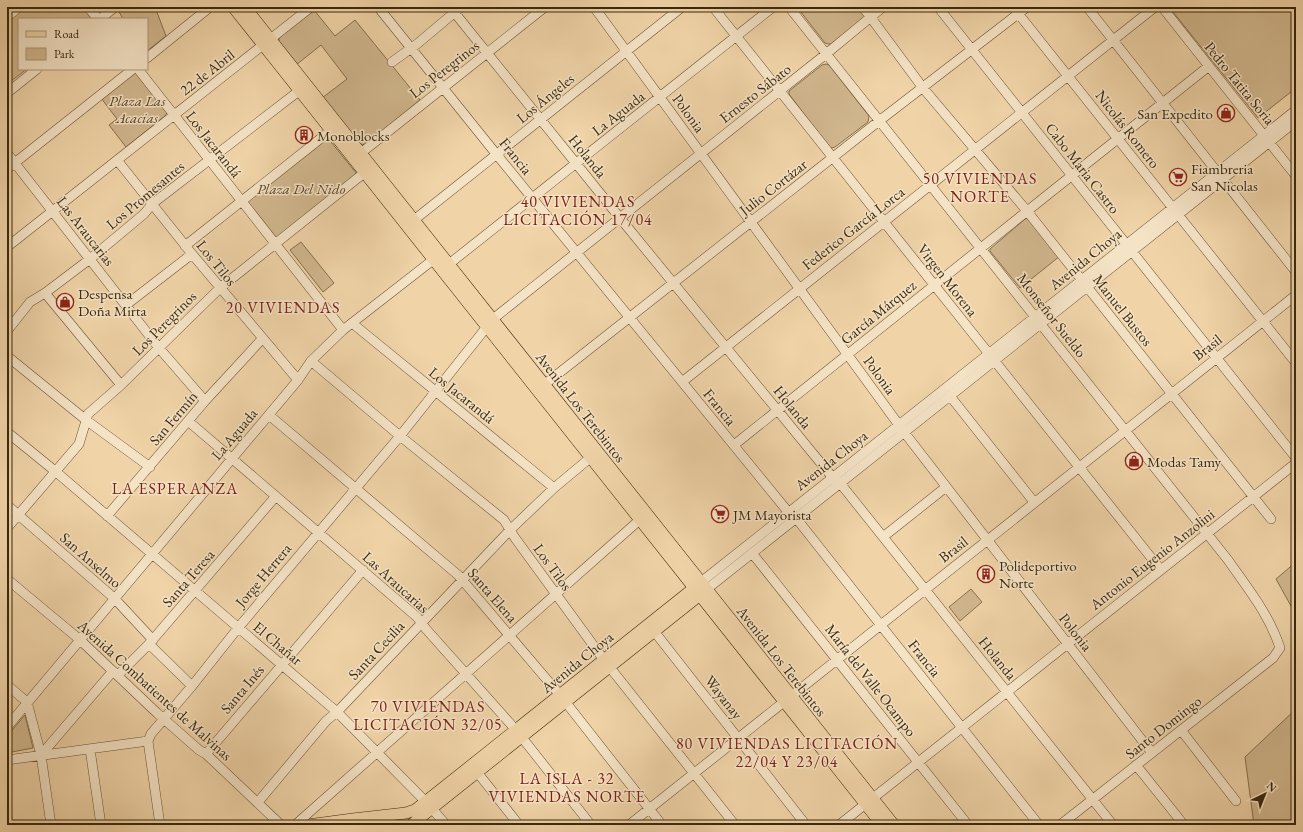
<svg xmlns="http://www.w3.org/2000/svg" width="1303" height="832" font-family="'EB Garamond',serif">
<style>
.green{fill:#d1b78e;stroke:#86704e}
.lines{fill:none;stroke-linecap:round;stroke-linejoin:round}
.minor-casing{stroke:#685334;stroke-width:10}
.major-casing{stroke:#3a280e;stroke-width:12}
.minor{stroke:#f5e3c6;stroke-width:9}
.major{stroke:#f0d4a8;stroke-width:11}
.labels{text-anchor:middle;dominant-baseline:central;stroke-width:3;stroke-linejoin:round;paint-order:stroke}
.street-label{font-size:15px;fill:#3a280e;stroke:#f5e3c6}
.park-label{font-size:15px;font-style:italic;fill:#584528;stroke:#f5e3c6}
.poi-label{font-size:15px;fill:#3a280e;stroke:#f5e3c6;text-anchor:start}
.neighbourhood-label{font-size:16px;letter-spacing:1px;fill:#7a1f14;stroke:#f5e3c6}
</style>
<rect width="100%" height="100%" fill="#f0d4a8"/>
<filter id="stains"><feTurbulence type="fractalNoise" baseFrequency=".005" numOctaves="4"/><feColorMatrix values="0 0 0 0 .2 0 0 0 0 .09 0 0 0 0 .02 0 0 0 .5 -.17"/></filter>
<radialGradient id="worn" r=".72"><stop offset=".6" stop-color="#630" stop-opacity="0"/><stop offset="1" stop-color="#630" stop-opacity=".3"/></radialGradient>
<path class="green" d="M24 7H82L92 19H19V69H27L7 84V20Z
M121 7H155L166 36 147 51V19H123L118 10Z
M797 7H861L865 15 863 19 831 44H828L825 43Z
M1169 7H1296V88L1258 118Z
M314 10 335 36 355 20 420 100 366 144 361 145 322 98 347 79 321 45 296 65 279 43V39L281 36Z
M826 64 829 65 869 116 868 122 835 147 832 148 829 147 789 94V91L822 65Z
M136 73 167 113 165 116 126 147 109 125 117 119 101 98 132 74Z
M327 137 357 174 275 240 245 203Z
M1028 218 1060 256 1020 288 990 251V249L1025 219Z
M301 242 334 283 323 292 290 250Z
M1296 562V615L1276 579Z
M971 589 982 602 960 621 949 607Z
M1296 709V825H1254L1245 757Z
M25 715 33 748 7 753V736Z
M423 811 405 825H369L366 822Z"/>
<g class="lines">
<defs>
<path id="minor" d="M88 7 98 19
M378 7 497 155 789 513 796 518 1039 825
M450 7 620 218 833 478 840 483 1113 825
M594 7 904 432 1152 753
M713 7 1161 570
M789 7 1228 560C1248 589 1269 614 1280 648L1273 658 1060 825
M863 7 923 88 1027 211 1271 519
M938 7 1296 458
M1013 7 1296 363
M1087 7 1296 272
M1162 7 1296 176
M7 17 19 7
M100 19 115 7
M147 58 210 7
M392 62 417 44 461 7
M138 69 343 330
M7 93 37 69
M7 153 159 348 205 401
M361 153 545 7
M117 160 192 254 298 380
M7 169 133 69
M409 224 682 7
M185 246 335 127
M7 247 311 7
M444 268 773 7
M45 293 121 385
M126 305 192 254
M352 323 554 488
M7 331 30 302 45 293 90 259 144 214 152 204 304 87
M7 356 86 420 150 467
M311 361 400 436 504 520 515 538 604 660 735 825
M682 382 1155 7
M540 388 879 121 1027 7
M950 396 1034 502
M269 415 458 575 560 695 662 825
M188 421 417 617 426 629 516 730 591 825
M7 432 55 471 337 712 429 805 446 825
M734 445 1209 66
M7 505 114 598 153 640
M107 516 205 401 262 339
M7 528 79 444 88 414 121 385 220 288 369 169
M883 537 946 487
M752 553 968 825
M7 579 79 639 157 713 199 750 206 754 281 825
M701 582 1296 110
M707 589 1296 121
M650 626 806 825
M149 644 192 686
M118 675 149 644 276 496
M7 685 27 702 41 755 51 825
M7 727 298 380 311 361 343 330 438 256
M1181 730 1236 801
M148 741 151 734 192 686 238 628 400 436 493 319 826 54 883 7
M148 741 160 825
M90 749 101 825
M206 754 363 570
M41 755 113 671
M7 760 148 741
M1136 765 1184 825
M473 767 519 825
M258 802 326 721 337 712 510 530 554 488 596 453
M295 825 644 516
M629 825 1296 295
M839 825 1296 463"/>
<path id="major" d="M233 7 882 825
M245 7 894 825
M308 825 353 819 406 813 415 810 699 584
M411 825 705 591"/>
</defs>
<use href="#minor" class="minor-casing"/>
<use href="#major" class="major-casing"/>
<use href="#minor" class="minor"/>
<use href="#major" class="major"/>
</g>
<defs>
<symbol id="shop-ring" viewBox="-11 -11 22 22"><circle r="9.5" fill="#f5e3c6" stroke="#8f2418" stroke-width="1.5"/><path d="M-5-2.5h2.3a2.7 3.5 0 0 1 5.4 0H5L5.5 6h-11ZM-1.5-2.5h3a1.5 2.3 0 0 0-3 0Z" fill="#8f2418"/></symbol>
<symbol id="building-ring" viewBox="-11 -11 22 22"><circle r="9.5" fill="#f5e3c6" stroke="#8f2418" stroke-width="1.5"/><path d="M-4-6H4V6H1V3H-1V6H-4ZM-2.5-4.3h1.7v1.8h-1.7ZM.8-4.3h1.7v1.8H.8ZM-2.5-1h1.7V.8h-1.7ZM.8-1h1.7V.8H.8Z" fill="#8f2418"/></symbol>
<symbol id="supermarket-ring" viewBox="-11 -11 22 22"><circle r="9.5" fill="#f5e3c6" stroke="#8f2418" stroke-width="1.5"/><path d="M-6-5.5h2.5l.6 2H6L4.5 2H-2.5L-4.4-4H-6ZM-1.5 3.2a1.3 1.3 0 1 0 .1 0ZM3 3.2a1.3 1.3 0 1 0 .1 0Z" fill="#8f2418"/></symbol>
</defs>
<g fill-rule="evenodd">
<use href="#shop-ring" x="1216" y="103" width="20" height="20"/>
<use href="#building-ring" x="294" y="125" width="20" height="20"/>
<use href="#supermarket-ring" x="1168" y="167" width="20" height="20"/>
<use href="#shop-ring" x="55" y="292" width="20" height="20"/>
<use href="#shop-ring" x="1124" y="451" width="20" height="20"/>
<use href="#supermarket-ring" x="710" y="504" width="20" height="20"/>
<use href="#building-ring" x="976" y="564" width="20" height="20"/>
</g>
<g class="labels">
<g class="street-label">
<text transform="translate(444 69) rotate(-38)">Los Peregrinos</text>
<text transform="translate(207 72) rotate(-38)">22 de Abril</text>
<text transform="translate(1240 83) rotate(51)">Pedro Tatita Soria</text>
<text transform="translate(755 93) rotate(-38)">Ernesto Sábato</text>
<text transform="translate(545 98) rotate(-39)">Los Ángeles</text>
<text transform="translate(618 113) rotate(-38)">La Aguada</text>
<text transform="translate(689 113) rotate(54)">Polonia</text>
<text transform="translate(1128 129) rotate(52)">Nicolás Romero</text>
<text transform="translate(214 144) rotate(52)">Los Jacarandá</text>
<text transform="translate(516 156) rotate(51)">Francia</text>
<text transform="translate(588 156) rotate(51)">Holanda</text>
<text transform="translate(1083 168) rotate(52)">Cabo Maria Castro</text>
<text transform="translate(773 187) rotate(-38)">Julio Cortázar</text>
<text transform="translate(145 195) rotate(-40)">Los Promesantes</text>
<text transform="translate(853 228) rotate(-38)">Federico García Lorca</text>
<text transform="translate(86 231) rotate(52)">Las Araucarias</text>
<text transform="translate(1085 259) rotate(-39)">Avenida Choya</text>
<text transform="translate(217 263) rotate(51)">Los Tilos</text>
<text transform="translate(948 280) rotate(52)">Virgen Morena</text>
<text transform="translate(1123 310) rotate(52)">Manuel Bustos</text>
<text transform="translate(878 312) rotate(-39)">García Márquez</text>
<text transform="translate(1052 315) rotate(52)">Monseñor Sueldo</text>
<text transform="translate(164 323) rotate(-45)">Los Peregrinos</text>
<text transform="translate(1207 347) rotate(-38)">Brasil</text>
<text transform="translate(880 375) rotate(54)">Polonia</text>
<text transform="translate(462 395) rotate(39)">Los Jacarandá</text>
<text transform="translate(581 407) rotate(52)">Avenida Los Terebintos</text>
<text transform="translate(720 407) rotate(51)">Francia</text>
<text transform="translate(793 407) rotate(51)">Holanda</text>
<text transform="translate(173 418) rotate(-50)">San Fermín</text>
<text transform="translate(234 434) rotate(-50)">La Aguada</text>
<text transform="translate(831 460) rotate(-38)">Avenida Choya</text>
<text transform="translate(953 549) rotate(-38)">Brasil</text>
<text transform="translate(1152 559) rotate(-38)">Antonio Eugenio Anzolini</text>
<text transform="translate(91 560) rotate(41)">San Anselmo</text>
<text transform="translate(553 567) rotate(54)">Los Tilos</text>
<text transform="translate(263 575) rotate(-50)">Jorge Herrera</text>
<text transform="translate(188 578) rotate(-49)">Santa Teresa</text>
<text transform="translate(396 582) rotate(42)">Las Araucarias</text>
<text transform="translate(493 595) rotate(49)">Santa Elena</text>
<text transform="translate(1076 632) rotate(52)">Polonia</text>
<text transform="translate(278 643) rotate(40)">El Chañar</text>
<text transform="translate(376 650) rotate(-47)">Santa Cecilia</text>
<text transform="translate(925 658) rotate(52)">Francia</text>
<text transform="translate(998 658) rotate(51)">Holanda</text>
<text transform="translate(782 661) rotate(52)">Avenida Los Terebintos</text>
<text transform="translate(577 662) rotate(-39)">Avenida Choya</text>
<text transform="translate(871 680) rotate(52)">María del Valle Ocampo</text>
<text transform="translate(242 689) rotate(-50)">Santa Inés</text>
<text transform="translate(155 690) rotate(42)">Avenida Combatientes de Malvinas</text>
<text transform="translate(724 697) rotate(52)">Wayanay</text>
<text transform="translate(1163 727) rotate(-38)">Santo Domingo</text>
</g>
<g class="park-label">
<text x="137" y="100">Plaza Las<tspan x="137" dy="17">Acacias</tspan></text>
<text x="301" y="188">Plaza Del Nido</text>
</g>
<g class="poi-label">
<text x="1213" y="113" text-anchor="end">San Expedito</text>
<text x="317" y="135">Monoblocks</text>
<text x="1191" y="168">Fiambreria<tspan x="1191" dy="17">San Nicolas</tspan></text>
<text x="78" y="293">Despensa<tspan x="78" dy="17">Doña Mirta</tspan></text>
<text x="1147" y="461">Modas Tamy</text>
<text x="733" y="514">JM Mayorista</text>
<text x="999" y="565">Polideportivo<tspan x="999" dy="17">Norte</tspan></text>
</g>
<g class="neighbourhood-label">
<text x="980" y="178">50 VIVIENDAS<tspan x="980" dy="18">NORTE</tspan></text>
<text x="578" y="201">40 VIVIENDAS<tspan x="578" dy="18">LICITACIÓN 17/04</tspan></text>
<text x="283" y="307">20 VIVIENDAS</text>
<text x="175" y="488">LA ESPERANZA</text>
<text x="428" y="706">70 VIVIENDAS<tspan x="428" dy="18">LICITACIÓN 32/05</tspan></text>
<text x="787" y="743">80 VIVIENDAS LICITACIÓN<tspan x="787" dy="18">22/04 Y 23/04</tspan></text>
<text x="567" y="778">LA ISLA - 32<tspan x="567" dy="18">VIVIENDAS NORTE</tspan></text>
</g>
</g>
<rect width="1303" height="832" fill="none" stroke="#f0d4a8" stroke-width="24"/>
<rect x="8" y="8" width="1287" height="816" fill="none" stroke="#3a280e" stroke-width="2"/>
<rect x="12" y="12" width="1279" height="808" fill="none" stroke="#3a280e"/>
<rect x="18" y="18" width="130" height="52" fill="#f5e3c6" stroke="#aa987c"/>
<rect x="26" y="31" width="20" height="6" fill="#f0d4a8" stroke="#aa987c"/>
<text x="54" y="38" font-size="12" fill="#3a280e">Road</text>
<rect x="26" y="48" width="20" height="12" fill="#d1b78e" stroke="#aa987c"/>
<text x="54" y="58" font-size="12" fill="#3a280e">Park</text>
<g transform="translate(1265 794) rotate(43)" stroke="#f5e3c6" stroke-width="3" paint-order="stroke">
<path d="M0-3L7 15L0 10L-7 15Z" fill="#3a280e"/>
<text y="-6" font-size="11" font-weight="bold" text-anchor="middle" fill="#3a280e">N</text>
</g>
<rect width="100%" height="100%" filter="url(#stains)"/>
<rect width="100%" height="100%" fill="url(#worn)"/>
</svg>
